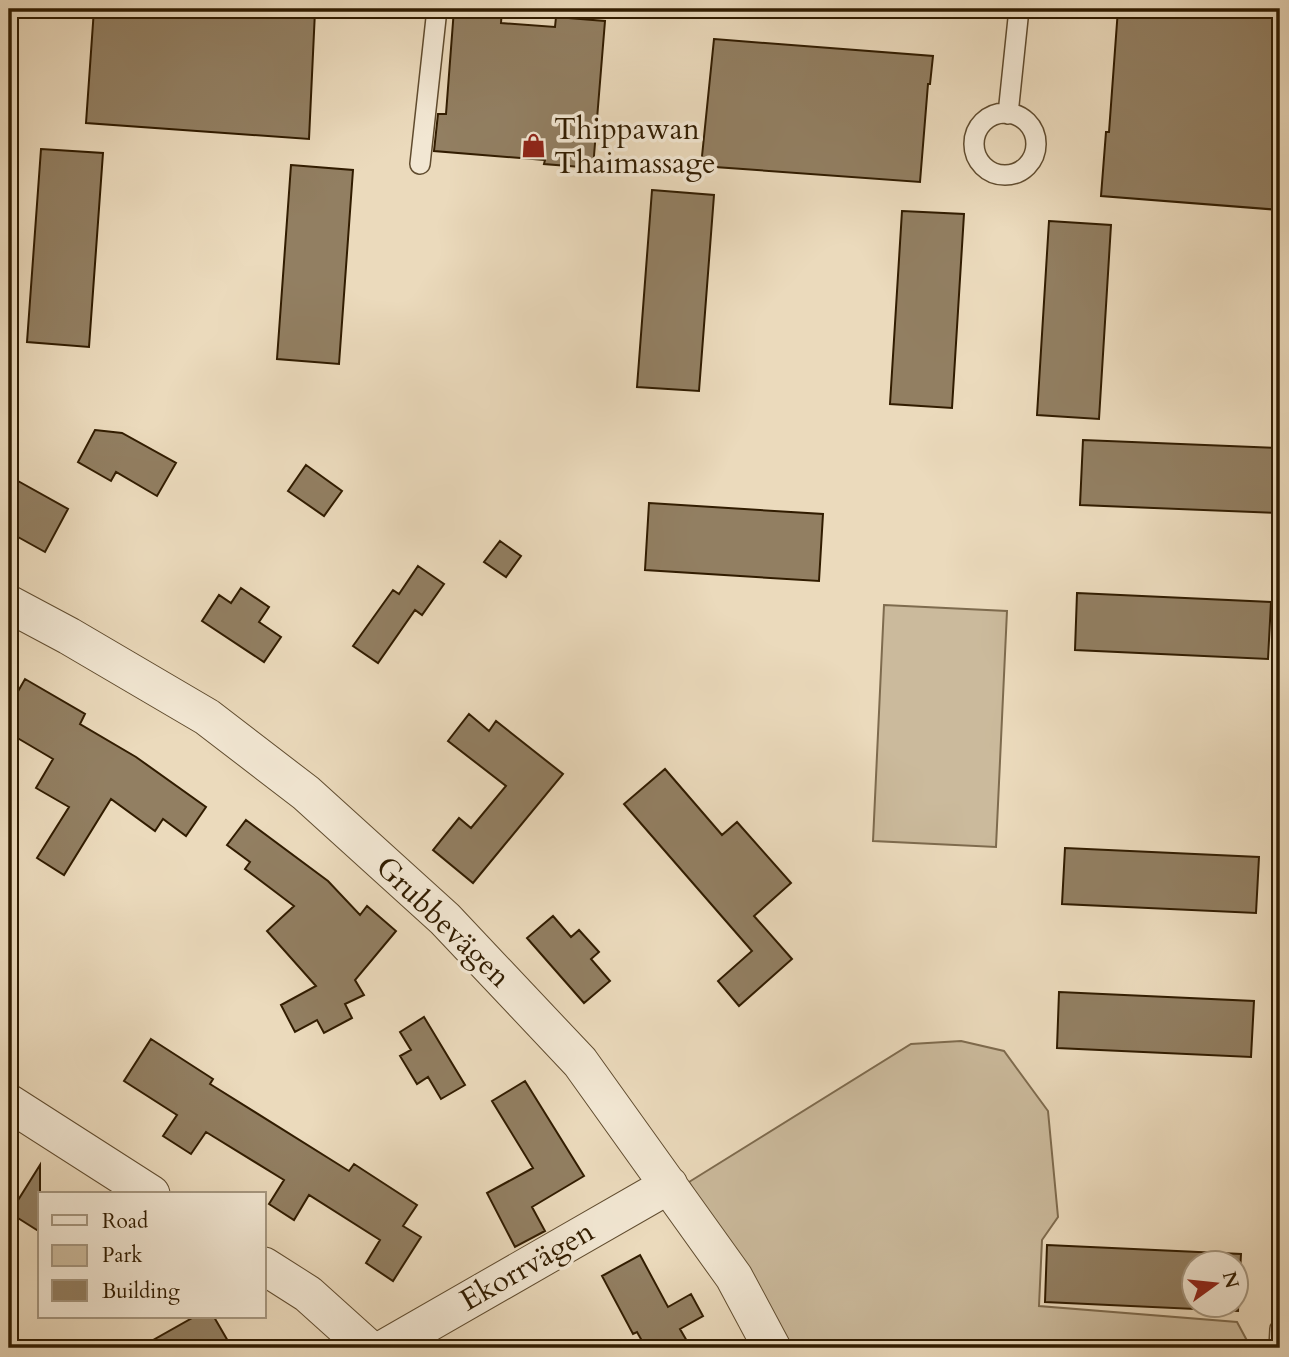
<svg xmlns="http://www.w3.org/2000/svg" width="1289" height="1357" font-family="Cardo,serif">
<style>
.green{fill:#cbba9c;stroke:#7e6b4e;stroke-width:2}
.building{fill:#927f62;stroke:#311c00;stroke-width:2;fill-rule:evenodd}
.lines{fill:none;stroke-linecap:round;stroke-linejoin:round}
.service-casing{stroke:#604c2f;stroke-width:22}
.minor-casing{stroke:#604c2f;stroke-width:39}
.service{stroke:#f2e7d3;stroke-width:19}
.minor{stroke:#f2e7d3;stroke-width:37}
.labels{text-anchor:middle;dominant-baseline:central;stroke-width:7;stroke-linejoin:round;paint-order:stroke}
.poi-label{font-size:30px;fill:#311c00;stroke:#f2e7d3;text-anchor:start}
.street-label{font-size:30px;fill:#311c00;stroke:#f2e7d3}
</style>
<rect width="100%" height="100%" fill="#ebdabc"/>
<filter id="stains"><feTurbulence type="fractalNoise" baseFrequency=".00286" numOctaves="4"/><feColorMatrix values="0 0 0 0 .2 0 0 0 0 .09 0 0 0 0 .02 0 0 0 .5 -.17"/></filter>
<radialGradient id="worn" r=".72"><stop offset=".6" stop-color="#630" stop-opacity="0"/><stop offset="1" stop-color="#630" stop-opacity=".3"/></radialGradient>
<path class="green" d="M884 605 1007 611 996 847 873 841Z
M961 1041 1004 1051 1048 1111 1058 1217 1042 1240 1039 1306 1237 1322 1251 1348H777L689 1182 911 1044Z"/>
<path class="building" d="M94 9H288L315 11 309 139 86 123Z
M454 9H502L501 23 555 27 556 17 605 21 593 168 544 164 545 160 434 151 438 114H446Z
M1118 9H1241L1280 12V210L1101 196 1106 132H1109Z
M714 39 933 56 930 84H928L920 182 701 166Z
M41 149 103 153 89 347 27 342Z
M291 165 353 170 339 364 277 359Z
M652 190 714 195 699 391 637 387Z
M902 211 964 214 952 408 890 404Z
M1049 221 1111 225 1099 419 1037 415Z
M95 430 122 433 176 463 157 496 116 472 111 481 78 462Z
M1083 440 1279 448 1277 513 1080 505Z
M306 465 342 491 324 516 288 491Z
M9 476 68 509 45 552 9 532Z
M649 503 823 514 819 581 645 570Z
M500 541 521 556 506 577 484 562Z
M418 566 444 584 422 615 415 610 378 663 353 646 393 590 399 594Z
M241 588 269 607 259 622 281 637 264 662 202 621 219 595 231 603Z
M1077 593 1271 602 1268 659 1075 650Z
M25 679 85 714 80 724 136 757 206 807 186 836 163 819 155 831 111 799 64 875 37 858 69 807 36 788 53 759 9 733V707Z
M469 714 489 731 496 721 563 774 473 883 433 850 459 818 471 828 506 786 448 741Z
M665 769 722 835 737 822 791 883 754 916 792 959 739 1006 718 981 752 951 624 804Z
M246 820 328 881 360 915 367 906 396 931 355 980 364 995 345 1004 352 1018 324 1033 317 1020 295 1032 281 1005 316 986 267 931 294 906 245 869 250 862 227 845Z
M1065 848 1259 857 1256 913 1062 904Z
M553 916 571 937 579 930 599 952 591 959 610 981 584 1003 527 938Z
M1059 992 1254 1001 1251 1057 1057 1048Z
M424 1017 465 1085 441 1099 428 1077 417 1084 400 1056 411 1050 400 1032Z
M151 1039 213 1079 210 1084 349 1171 354 1164 417 1205 403 1226 421 1237 393 1281 366 1263 380 1240 309 1195 294 1220 269 1204 284 1180 206 1132 191 1154 163 1136 177 1115 124 1081Z
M525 1081 584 1176 532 1207 545 1231 515 1247 487 1193 533 1168 492 1101Z
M40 1165V1232L10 1213Z
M1047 1245 1241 1254 1238 1311 1045 1302ZM1194 1263H1236V1305H1194Z
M640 1255 668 1307 691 1294 703 1316 680 1329 691 1348H646L637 1332 633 1334 602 1276Z
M194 1317H214L232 1348H139Z"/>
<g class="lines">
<defs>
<path id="service" d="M974 144a31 31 0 1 1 62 0a31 31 0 1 1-62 0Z
M1008 114 1019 9
M420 164 437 9
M1279 1348 1280 1329"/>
<path id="minor" d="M9 604 69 636 207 717 306 793 445 919 580 1062 734 1277 772 1348
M9 1103 151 1194
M264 1266 308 1294 368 1348
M385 1348 669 1185"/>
</defs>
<use href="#service" class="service-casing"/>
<use href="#minor" class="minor-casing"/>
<use href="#service" class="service"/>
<use href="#minor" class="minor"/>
</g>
<defs>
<symbol id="shop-bare" viewBox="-9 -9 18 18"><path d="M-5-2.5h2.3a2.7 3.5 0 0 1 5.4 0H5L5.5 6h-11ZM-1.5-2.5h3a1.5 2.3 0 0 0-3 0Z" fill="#8f2418" stroke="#f2e7d3" stroke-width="2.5" paint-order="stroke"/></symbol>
</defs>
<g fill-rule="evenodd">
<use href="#shop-bare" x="516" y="128" width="35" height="35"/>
</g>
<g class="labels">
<g class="poi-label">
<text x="554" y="129">Thippawan<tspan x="554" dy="34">Thaimassage</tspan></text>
</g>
<g class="street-label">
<text transform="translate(443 922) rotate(44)">Grubbevägen</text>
<text transform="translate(527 1266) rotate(-30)">Ekorrvägen</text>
</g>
</g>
<rect width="1289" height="1357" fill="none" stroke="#ebdabc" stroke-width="35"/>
<rect x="10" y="10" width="1268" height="1336" fill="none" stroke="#311c00" stroke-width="3.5"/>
<rect x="18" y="18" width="1254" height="1322" fill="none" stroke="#311c00" stroke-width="2"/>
<rect x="38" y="1192" width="228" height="126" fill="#f2e7d3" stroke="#a5967f" stroke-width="2"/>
<rect x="52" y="1215" width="35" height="10" fill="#f2e7d3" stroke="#a5967f" stroke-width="2"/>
<text x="102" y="1228" font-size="21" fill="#311c00">Road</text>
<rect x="52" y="1245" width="35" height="21" fill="#cbba9c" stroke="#a5967f" stroke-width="2"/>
<text x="102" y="1262" font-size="21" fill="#311c00">Park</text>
<rect x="52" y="1280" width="35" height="21" fill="#927f62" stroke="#a5967f" stroke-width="2"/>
<text x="102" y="1298" font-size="21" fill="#311c00">Building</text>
<g transform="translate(1215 1284) rotate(75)"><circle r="33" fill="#f2e7d3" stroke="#a5967f" stroke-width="2"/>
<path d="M0-5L12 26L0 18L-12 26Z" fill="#8f2418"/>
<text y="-10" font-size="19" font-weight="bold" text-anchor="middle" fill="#311c00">N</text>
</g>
<rect width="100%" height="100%" filter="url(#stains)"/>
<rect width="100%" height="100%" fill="url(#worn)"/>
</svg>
